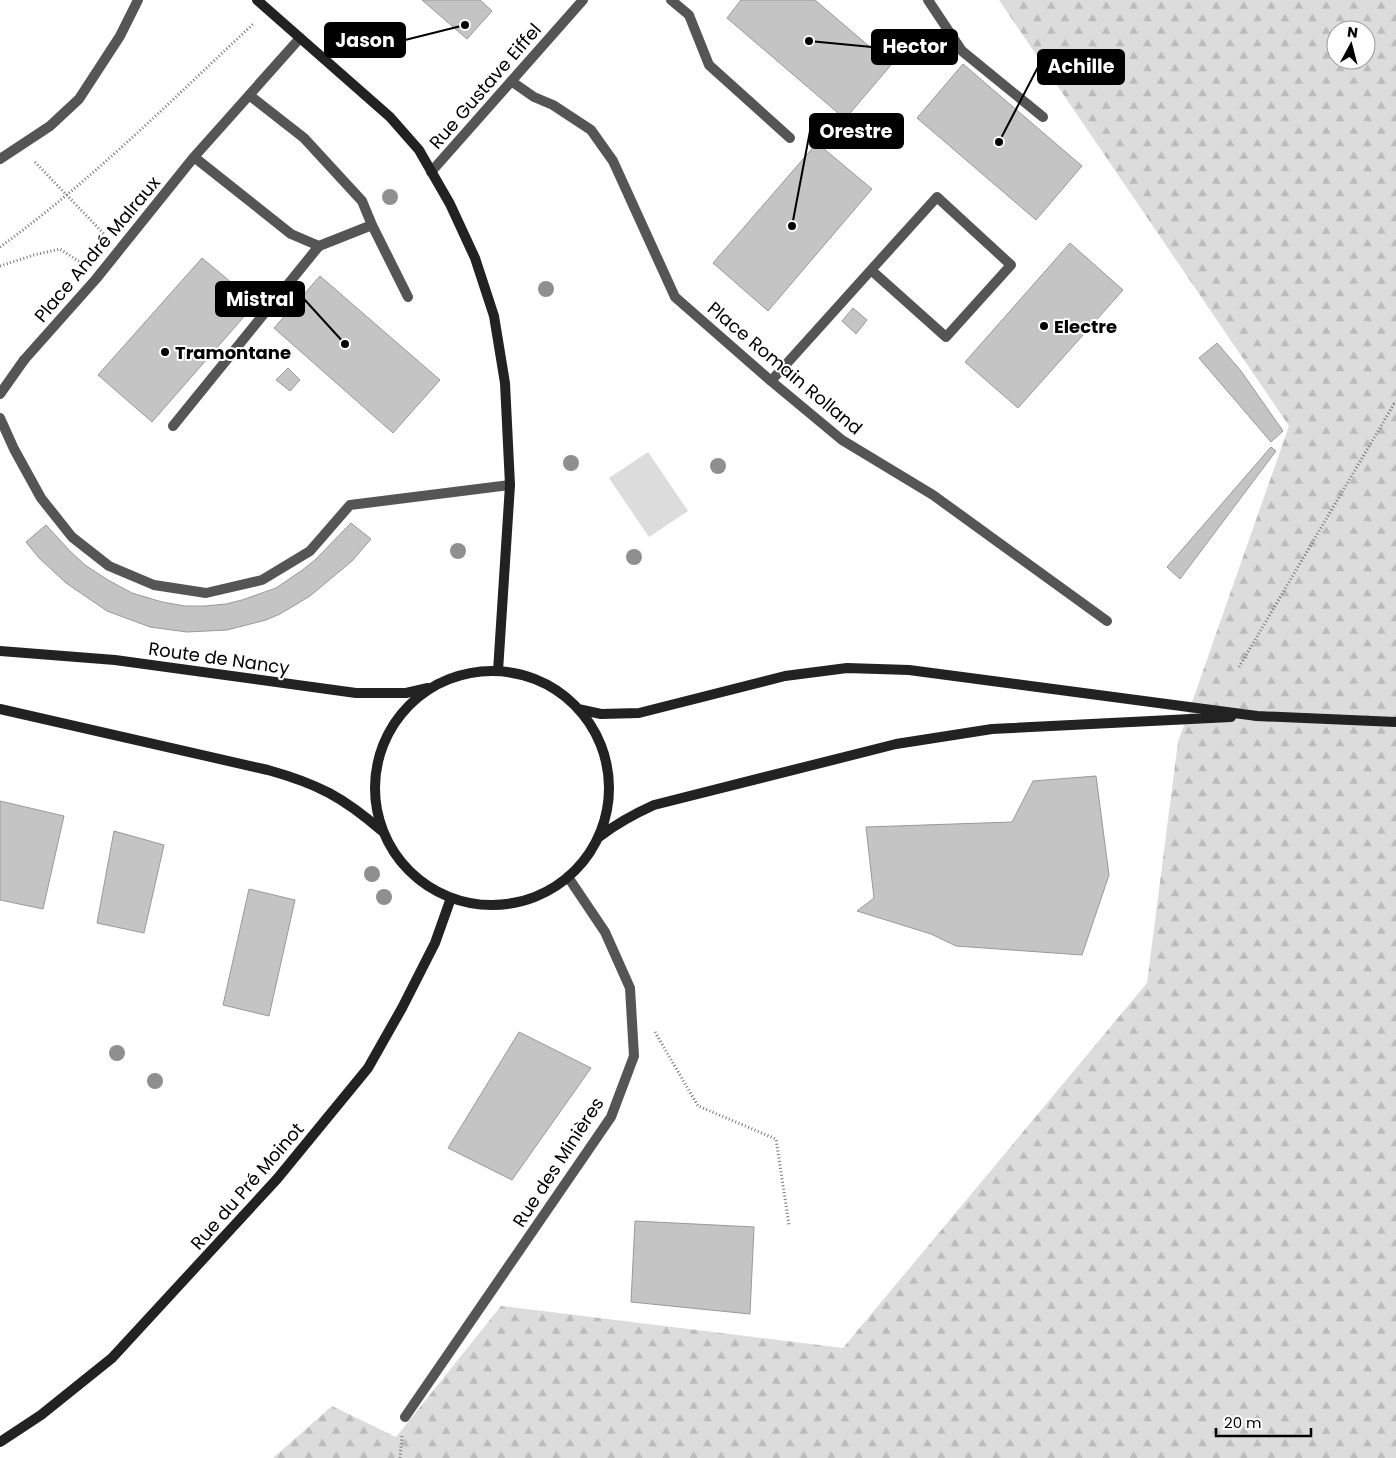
<svg xmlns="http://www.w3.org/2000/svg" width="1396" height="1458" font-family="Poppins,sans-serif">
<style>
.forest{fill:url(#forest-firs);fill-rule:evenodd}
.pitch{fill:#dcdcdc}
.building{fill:#c4c4c4;stroke:#999}
.lines{fill:none;stroke-linecap:round;stroke-linejoin:round}
.path{stroke:#777;stroke-width:3;stroke-dasharray:1 2.5;stroke-linecap:butt}
.lane{stroke:#555;stroke-width:10}
.street{stroke:#555;stroke-width:10}
.secondary{stroke:#222;stroke-width:10}
.tree{fill:#8f8f8f}
.poi-dot{fill:#000;stroke:#fff;stroke-width:2}
.labels{text-anchor:middle;dominant-baseline:central;stroke-width:4;stroke-linejoin:round;paint-order:stroke}
.street-label{font-size:18px;fill:#000;stroke:#fff}
.poi-label{font-size:18px;font-weight:bold;fill:#000;stroke:#fff;text-anchor:start}
.leader{fill:none;stroke:#000;stroke-width:2}
.callout-dot{fill:#000;stroke:#fff;stroke-width:2}
.callout{fill:#000;stroke:#000;stroke-width:2}
.callout-label{font-size:19px;text-anchor:middle;font-weight:bold;fill:#fff}
</style>
<defs>
<pattern id="forest-firs" width="22" height="20" patternUnits="userSpaceOnUse" patternTransform="scale(1.25)"><rect width="22" height="20" fill="#dcdcdc"/><path d="M5 1l3.5 6h-7zM16 11l3.5 6h-7z" fill="#bbb"/></pattern>
</defs>
<rect width="100%" height="100%" fill="#fff"/>
<path class="forest" d="M999 0H1396V1458H273L332 1406 396 1437 501 1306 843 1348 1147 983 1178 742 1289 426ZM1336 30H1366V60H1336Z"/>
<path class="pitch" d="M648 452 688 511 649 537 609 478Z"/>
<path class="building" d="M422 0H480L492 11 467 39Z
M741 0H815L891 65 845 119 727 18Z
M963 64 1082 166 1036 220 917 118Z
M817 143 872 189 768 311 713 263Z
M1070 243 1123 290 1018 408 965 362Z
M202 258 256 303 152 422 98 375Z
M320 276 440 380 393 433 274 328Z
M853 308 867 320 856 334 842 321Z
M1217 343 1241 371 1283 431 1271 442 1199 358Z
M288 368 300 380 290 391 276 380Z
M1271 447 1276 451 1180 579 1167 567Z
M351 523 371 539 352 561 310 596 280 614 266 620 227 630 187 632 150 627 107 611 66 583 39 558 26 542 46 525 70 551 85 565 108 580 132 593 162 602 185 606H205L226 604 242 600 276 588 301 571 315 560Z
M1096 776 1109 875 1082 955 956 946 931 934 857 911 874 898 866 827 1012 822 1033 781Z
M0 801 64 816 43 909 0 900Z
M114 831 164 845 144 933 97 923Z
M249 889 295 900 269 1016 223 1005Z
M519 1032 591 1068 512 1180 448 1148Z
M635 1221 754 1227 750 1314 631 1302Z"/>
<g class="lines">
<path class="path" d="M35 162 105 235
M0 247C91 181 171 101 253 24
M0 266 34 255 60 249 83 264
M1239 667 1394 404 1396 405
M655 1032 698 1106 776 1139 789 1225
M400 1458 402 1436"/>
<path class="lane" d="M0 159 50 126 79 99 120 36 138 0
M0 394 24 360
M0 418 14 449 41 498 72 537 109 566 154 585 206 593 262 580 310 551 350 505 510 485
M173 426 319 246"/>
<path class="street" d="M671 0 689 15 709 65 790 138
M928 0 962 51 1043 117
M511 81 534 97 553 105 591 130 613 161 675 297 771 381 842 440 933 495 1107 621
M194 157 291 234 319 246 372 225 362 201 304 138 249 95
M431 172 583 0
M372 225 408 297
M24 360 96 279 194 157 300 38
M771 381 871 270 946 337 1011 265 937 197 871 270
M405 1417 611 1117 634 1056 630 988 605 932 568 877"/>
<path class="secondary" d="M257 0 390 117 419 150 450 204 475 258 494 316 505 383 510 485 498 671
M0 651 115 660 356 693H406L428 688
M375 788a117 117 0 1 1 234 0a117 117 0 1 1-234 0Z
M0 709 268 770C318 784 343 797 382 831
M578 709 601 714 639 713 785 676 847 668 909 670 1257 716 1396 722
M599 837C616 824 634 814 654 805L896 744 992 729 1231 717
M0 1442 41 1415 112 1358 277 1179 368 1068 402 1008 435 943 451 898"/>
</g>
<g class="tree">
<circle cx="390" cy="197" r="8"/>
<circle cx="546" cy="289" r="8"/>
<circle cx="571" cy="463" r="8"/>
<circle cx="718" cy="466" r="8"/>
<circle cx="458" cy="551" r="8"/>
<circle cx="634" cy="557" r="8"/>
<circle cx="372" cy="874" r="8"/>
<circle cx="384" cy="897" r="8"/>
<circle cx="117" cy="1053" r="8"/>
<circle cx="155" cy="1081" r="8"/>
</g>
<g class="poi-dot">
<circle cx="1044" cy="326" r="5"/>
<circle cx="165" cy="352" r="5"/>
</g>
<g class="labels">
<g class="street-label">
<text transform="translate(485 86) rotate(-49)">Rue Gustave Eiffel</text>
<text transform="translate(97 249) rotate(-50)">Place André Malraux</text>
<text transform="translate(785 368) rotate(40)">Place Romain Rolland</text>
<text transform="translate(219 658) rotate(8)">Route de Nancy</text>
<text transform="translate(558 1162) rotate(-57)">Rue des Minières</text>
<text transform="translate(247 1186) rotate(-49)">Rue du Pré Moinot</text>
</g>
<g class="poi-label">
<text x="1054" y="326">Electre</text>
<text x="175" y="352">Tramontane</text>
</g>
</g>
<path class="leader" d="M465 25L405 40M809 41L872 47M999 142L1038 67M792 226L810 131M345 344L304 299"/>
<g class="callout-dot">
<circle cx="465" cy="25" r="5"/>
<circle cx="809" cy="41" r="5"/>
<circle cx="999" cy="142" r="5"/>
<circle cx="792" cy="226" r="5"/>
<circle cx="345" cy="344" r="5"/>
</g>
<g class="callout">
<rect x="325" y="23" width="80" height="34" rx="5"/>
<rect x="872" y="30" width="85" height="34" rx="5"/>
<rect x="1038" y="50" width="86" height="34" rx="5"/>
<rect x="810" y="114" width="93" height="34" rx="5"/>
<rect x="216" y="282" width="88" height="34" rx="5"/>
</g>
<g class="callout-label">
<text x="365" y="47">Jason</text>
<text x="915" y="53">Hector</text>
<text x="1081" y="73">Achille</text>
<text x="856" y="138">Orestre</text>
<text x="260" y="306">Mistral</text>
</g>
<g transform="translate(1351 45) rotate(7)"><circle r="24" fill="#ffffff" stroke="#999999"/>
<path d="M0-4L9 19L0 12L-9 19Z" fill="#000000"/>
<text y="-8" font-size="14" font-weight="bold" text-anchor="middle" fill="#000000">N</text>
</g>
<path d="M1216 1428v8h95v-8" fill="none" stroke="#000000" stroke-width="2.5"/>
<text x="1224" y="1428" font-size="15" fill="#000000" stroke="#ffffff" stroke-width="4" paint-order="stroke">20 m</text>
</svg>
